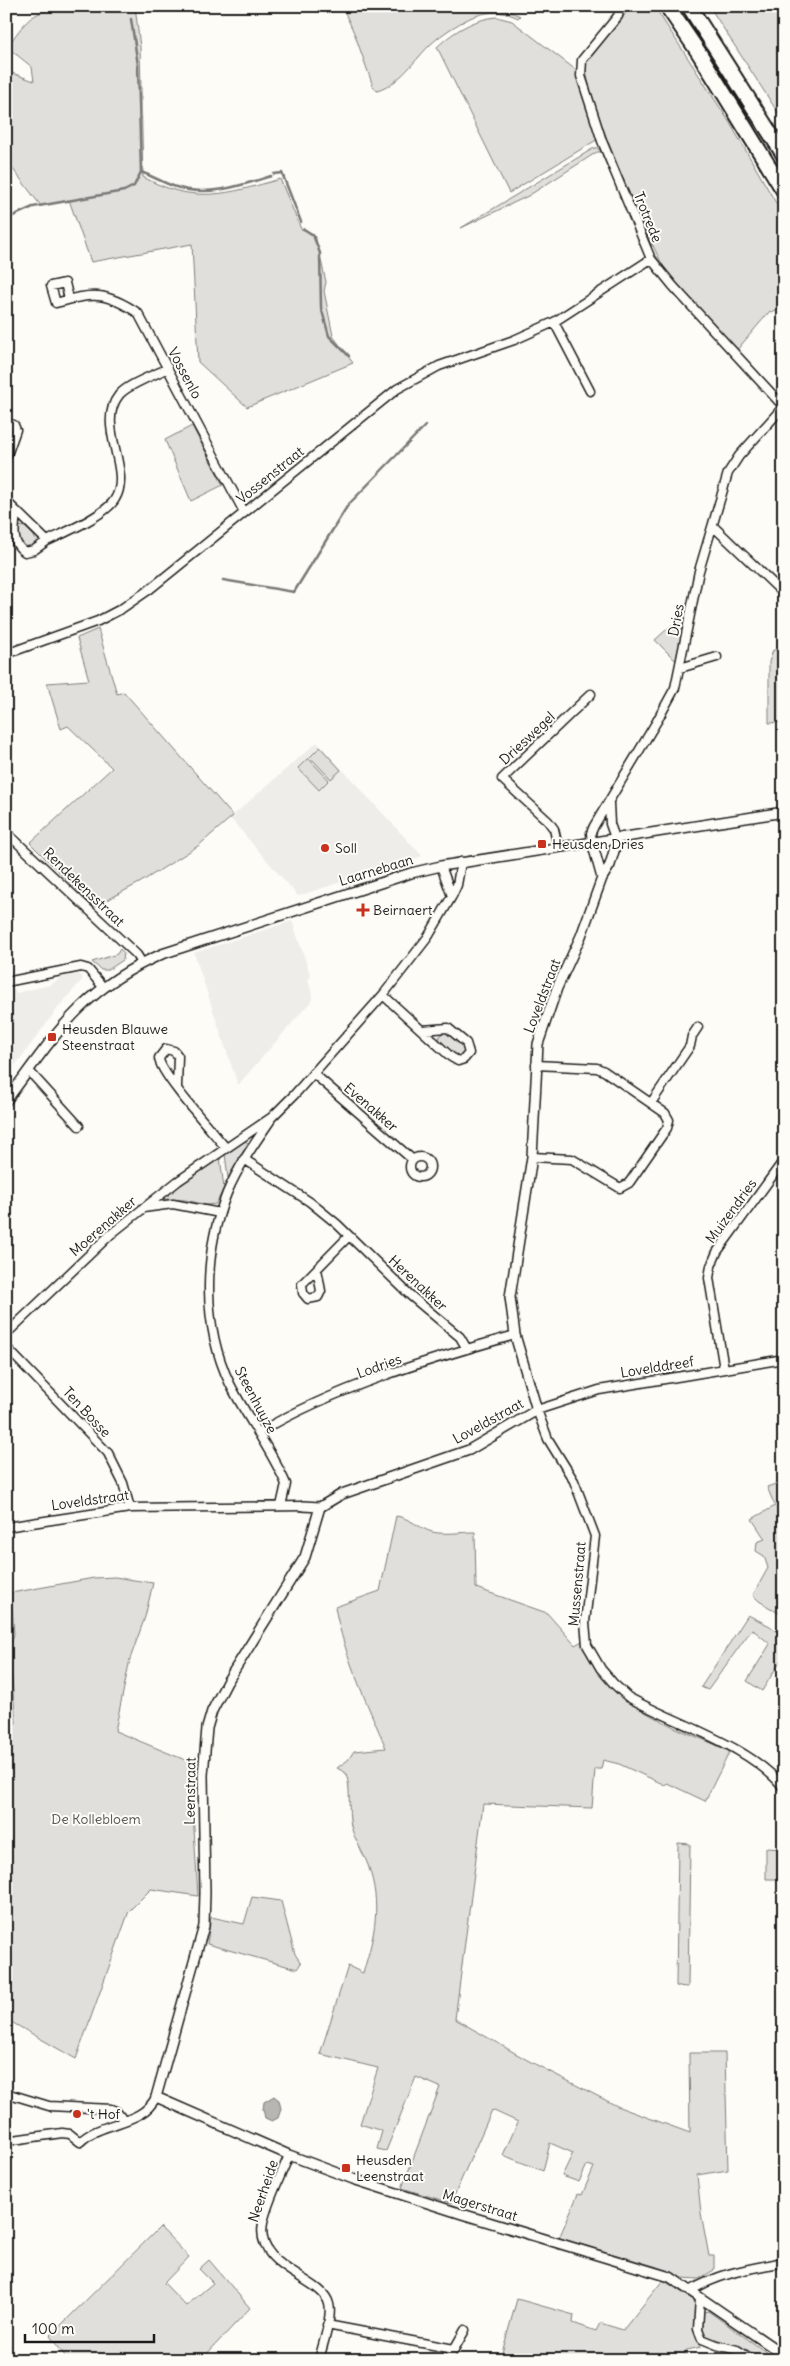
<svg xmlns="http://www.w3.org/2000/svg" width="790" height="2366" font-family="Delius,sans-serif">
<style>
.built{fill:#eeede9}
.green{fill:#e0dfdb;stroke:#7e7e7c}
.water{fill:#b7b6b2;stroke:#797876}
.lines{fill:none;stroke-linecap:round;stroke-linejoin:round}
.stream{stroke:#797876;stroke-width:2.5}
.minor-casing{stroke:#1c1c1c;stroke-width:11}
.tertiary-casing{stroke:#1c1c1c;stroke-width:12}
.motorway-casing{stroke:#1c1c1c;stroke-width:18}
.minor{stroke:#fdfcf7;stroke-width:8}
.tertiary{stroke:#fdfcf7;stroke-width:9}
.motorway{stroke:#fdfcf7;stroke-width:14}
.poi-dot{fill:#c8321e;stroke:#fdfcf7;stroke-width:2}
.labels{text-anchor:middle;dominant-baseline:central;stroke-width:4;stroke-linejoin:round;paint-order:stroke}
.street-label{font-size:14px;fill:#1c1c1c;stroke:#fdfcf7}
.poi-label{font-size:14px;fill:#1c1c1c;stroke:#fdfcf7;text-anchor:start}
.park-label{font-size:14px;fill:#575655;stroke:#fdfcf7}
</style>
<rect width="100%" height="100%" fill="#fdfcf7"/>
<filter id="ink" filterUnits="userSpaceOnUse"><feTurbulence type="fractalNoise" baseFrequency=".02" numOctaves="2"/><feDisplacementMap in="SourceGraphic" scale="10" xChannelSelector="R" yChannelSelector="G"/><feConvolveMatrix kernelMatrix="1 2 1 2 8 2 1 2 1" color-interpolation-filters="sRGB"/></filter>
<g filter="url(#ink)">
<path class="built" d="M317 742 422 856 298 896 230 818Z
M292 921 311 977 308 979 313 999 238 1085 194 953Z
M78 974 82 976V980L61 1004 10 1072 6 1069V989L13 988 16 993 50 985 62 977Z"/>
<path class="green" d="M63 6H135L140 47 143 177C194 205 228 194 280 179L301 229 312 233 316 239 326 282 324 291 333 336 353 363 247 407 198 362 192 244 91 262 69 200 41 206 6 160V75L12 73 34 81 32 67 7 47C26 21 29 13 63 6Z
M342 6H497L520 16 518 18C502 10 487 11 470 18 456 25 443 33 432 43 416 58 399 85 377 91L373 86 355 35Z
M628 6H654L730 123 784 217V302L773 313 770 311 736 351 664 268 659 258C645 230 578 84 587 61 596 40 622 30 628 6Z
M709 6H784V122Z
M497 17 512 21 576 70 598 139 509 193 437 47C454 31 474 19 497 17Z
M594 148H598L601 152H597L528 196 461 228Z
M192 426 223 485 191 501 165 440Z
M19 526 25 527 34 536 36 541 33 546 23 547 18 541Z
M684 614 686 620 676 661 655 640Z
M98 629 117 694 124 692 233 816 198 846 141 882 94 907 30 843 112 768 68 726 61 729 47 683 89 680 77 638Z
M773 650H784V722L769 723V662Z
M320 747 341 770 331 779 310 757Z
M308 758 329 780 319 790 298 768Z
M120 949 124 953 123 960 108 970H101L92 962 117 954Z
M443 1032C452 1033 463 1044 465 1053L462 1056H456L440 1041 439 1037Z
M245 1141 248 1143 228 1178 225 1154Z
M220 1157 224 1188 216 1204 207 1205 185 1200 164 1199 165 1196Z
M784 1481V1609L780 1614 759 1601 753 1595 768 1568 764 1556 756 1551 757 1542 765 1539 752 1519 775 1506 767 1487Z
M396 1516C410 1518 419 1528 432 1532 445 1535 462 1532 475 1532L476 1588 547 1613 575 1645 582 1641C609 1708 669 1724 730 1751L705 1801 667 1783 665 1785 619 1764 603 1760 601 1769H595L592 1808 483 1804 455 2019 529 2061 619 2107 690 2133 689 2053H725L728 2170 697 2175 701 2213 709 2256H714V2270L699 2279 681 2278 674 2273 654 2266 559 2238 578 2194 582 2195 594 2167 587 2165 579 2182 562 2176 573 2153 550 2143 543 2171 503 2155 518 2122 492 2110 451 2203 402 2188 440 2087 416 2077 386 2151 377 2149 382 2131 360 2124 378 2068 320 2054 348 1966 363 1973C375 1934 382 1904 368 1865 363 1852 354 1839 351 1826 347 1807 352 1793 346 1773L337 1768 348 1760 354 1751 386 1748C367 1703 344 1656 335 1607L380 1591Z
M115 1577 153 1583 145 1617 130 1659 115 1731 195 1764 193 1812 198 1896 151 1889 129 1911 76 2059 6 2019V1722L16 1723 9 1650 14 1634 11 1593 94 1578Z
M748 1615 770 1626 784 1638V1655L762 1691 747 1681 770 1644 752 1629 708 1690 701 1687Z
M678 1843 690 1844 688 1987 676 1986Z
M766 1848 784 1849V1879H766Z
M252 1897 281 1901 295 1954 301 1963 297 1969 207 1944 211 1917 244 1924Z
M160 2227 189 2257 164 2283 186 2306 213 2283 199 2269 209 2260 250 2308 201 2360H68L50 2336Z
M663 2280 695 2301 697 2306 695 2330 701 2347 687 2350 686 2360H500L517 2299 574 2315 573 2323 596 2331 600 2323 623 2330Z
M708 2311 777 2360H765L740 2346 710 2339C701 2332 701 2323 703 2312Z"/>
<path class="water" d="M274 2096 279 2100 281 2109 278 2118 272 2121 265 2118 263 2109 264 2102Z"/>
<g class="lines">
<path class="stream" d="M607 143 651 246
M603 155 612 175
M141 172C152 176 162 182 173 186 205 198 240 186 271 176
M274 174 282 173 301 222
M6 219 33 207 124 191 134 186 141 172 138 65 131 19
M304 229 313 235 320 253 321 307 329 336 349 356
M655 256 662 267
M223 580 294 592 348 505 425 426"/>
<defs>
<path id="minor" d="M620 6 618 16 582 60 581 76 602 141 651 259 673 286 783 406
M69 299 65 283 51 286 56 303C93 293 105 291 138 313L244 512
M554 322 590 391
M6 423 14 425 16 430 6 458
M6 501 47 541C64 533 106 515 115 499 133 470 95 425 119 395 128 384 155 375 168 368
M16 512C15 527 10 543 25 552L34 550 47 541
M714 527 784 594
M6 654 98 621 121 609 150 589 397 389 439 366 514 340 554 322 651 259
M680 668 717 657
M609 803 610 824 615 838
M6 832 137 955 142 963
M592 842 591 833 594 826 657 721 675 688 699 571 728 473 739 456 784 406
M558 847 554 829 548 821 502 779 591 694
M441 866 452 896
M6 982 81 967 88 969 103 987
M383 995 451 1057 458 1061 464 1059 469 1053 466 1043 448 1028 422 1030
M29 1071 79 1126
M313 1073 413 1160
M177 1087 178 1056 174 1051 166 1049 159 1058C159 1073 214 1133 226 1148
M651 1103 690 1046 692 1036 698 1027
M270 1121C254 1144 238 1167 227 1193 203 1253 202 1326 230 1384 247 1418 271 1449 286 1484L281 1506
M532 1157 572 1159 620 1188 629 1183 667 1128 669 1120 665 1113 604 1071 597 1068 536 1065
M410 1167a10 10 0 1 1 20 0a10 10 0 1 1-20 0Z
M244 1159 310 1202 337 1224 411 1296 460 1337 467 1349
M143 1208 173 1204 220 1213
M317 1269 321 1291 318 1297 308 1299 303 1293 302 1284 349 1236
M6 1334 111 1234 178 1181 272 1117 294 1095 383 995 428 937 452 896 457 885 461 862
M6 1347 108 1453 123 1483 130 1508
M784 1359 599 1390 537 1410 548 1439 574 1481 595 1536 585 1622 587 1645 601 1669 614 1684 628 1697C676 1724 750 1745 784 1788
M724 1369 709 1278 711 1266 717 1252 784 1160
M258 1433C333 1388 430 1359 515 1335
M6 1527 130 1508 303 1506
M6 2093 49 2106 111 2109 116 2111 123 2120
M6 2141 62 2133 70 2134 80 2142C102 2120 142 2126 156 2097
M289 2155C281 2176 267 2202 263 2223 254 2270 323 2277 329 2304 333 2317 322 2346 319 2360
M692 2290C722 2272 750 2269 784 2262
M700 2298 698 2329 702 2339 717 2345 737 2350 753 2360
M327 2325 454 2349
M448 2360 465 2330"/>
<path id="tertiary" d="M592 842 602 878
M6 1101C56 1034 82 989 162 954L411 873 441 866 784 812
M303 1506 320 1507 342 1494 469 1450 537 1410 515 1335 510 1297 532 1157 538 1044 557 988 581 936 602 878 610 865 616 844 615 838
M320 1507 305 1557 227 1682 212 1711 207 1728 203 1775 205 1893 204 1926 156 2097 289 2155 353 2179 462 2214 670 2277 784 2355"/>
<path id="motorway" d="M667 6 699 53 784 191
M689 6 784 155"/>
</defs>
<use href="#minor" class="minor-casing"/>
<use href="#tertiary" class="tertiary-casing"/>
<use href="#motorway" class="motorway-casing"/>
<use href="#minor" class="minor"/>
<use href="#tertiary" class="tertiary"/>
<use href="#motorway" class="motorway"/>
</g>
</g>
<g class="poi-dot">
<rect x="537" y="839" width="10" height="10" rx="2.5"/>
<circle cx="325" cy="848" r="5"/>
<path d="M360.5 902.5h5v5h5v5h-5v5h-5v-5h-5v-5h5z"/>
<rect x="47" y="1032" width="10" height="10" rx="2.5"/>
<circle cx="77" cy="2114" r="5"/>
<rect x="341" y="2163" width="10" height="10" rx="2.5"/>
</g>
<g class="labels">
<g class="street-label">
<text transform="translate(648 217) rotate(68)">Trotrede</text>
<text transform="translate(185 373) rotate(62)">Vossenlo</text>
<text transform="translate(270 475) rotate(-39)">Vossenstraat</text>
<text transform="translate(676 620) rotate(-79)">Dries</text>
<text transform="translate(527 738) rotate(-43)">Drieswegel</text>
<text transform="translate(376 870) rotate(-17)">Laarnebaan</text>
<text transform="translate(84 887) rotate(44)">Rendekensstraat</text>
<text transform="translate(542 996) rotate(-69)">Loveldstraat</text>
<text transform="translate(371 1107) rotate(41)">Evenakker</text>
<text transform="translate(731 1211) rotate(-54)">Muizendries</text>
<text transform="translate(103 1226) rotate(-41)">Moerenakker</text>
<text transform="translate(418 1283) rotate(43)">Herenakker</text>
<text transform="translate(379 1366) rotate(-20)">Lodries</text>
<text transform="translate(657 1367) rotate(-9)">Lovelddreef</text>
<text transform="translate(256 1400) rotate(62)">Steenhuyze</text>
<text transform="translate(87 1412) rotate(47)">Ten Bosse</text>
<text transform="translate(488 1421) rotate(-29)">Loveldstraat</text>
<text transform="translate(90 1500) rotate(-8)">Loveldstraat</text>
<text transform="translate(577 1584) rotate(-85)">Mussenstraat</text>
<text transform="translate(190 1791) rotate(-89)">Leenstraat</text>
<text transform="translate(263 2191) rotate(-71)">Neerheide</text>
<text transform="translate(480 2205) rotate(17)">Magerstraat</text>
</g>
<g class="poi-label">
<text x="552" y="844">Heusden Dries</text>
<text x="335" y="848">Soll</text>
<text x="373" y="910">Beirnaert</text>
<text x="62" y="1029">Heusden Blauwe<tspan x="62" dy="16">Steenstraat</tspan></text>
<text x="87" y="2114">'t Hof</text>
<text x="356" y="2160">Heusden<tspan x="356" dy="16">Leenstraat</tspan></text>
</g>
<g class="park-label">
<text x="96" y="1819">De Kollebloem</text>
</g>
</g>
<rect width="790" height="2366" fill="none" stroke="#fdfcf7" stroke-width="25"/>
<rect x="12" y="12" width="765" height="2341" fill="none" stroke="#1c1c1c" stroke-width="2" filter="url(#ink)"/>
<path d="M25 2334v8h129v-8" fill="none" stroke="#1c1c1c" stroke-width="2.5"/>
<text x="32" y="2334" font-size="15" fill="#1c1c1c" stroke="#fdfcf7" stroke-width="4" paint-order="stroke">100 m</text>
</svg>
